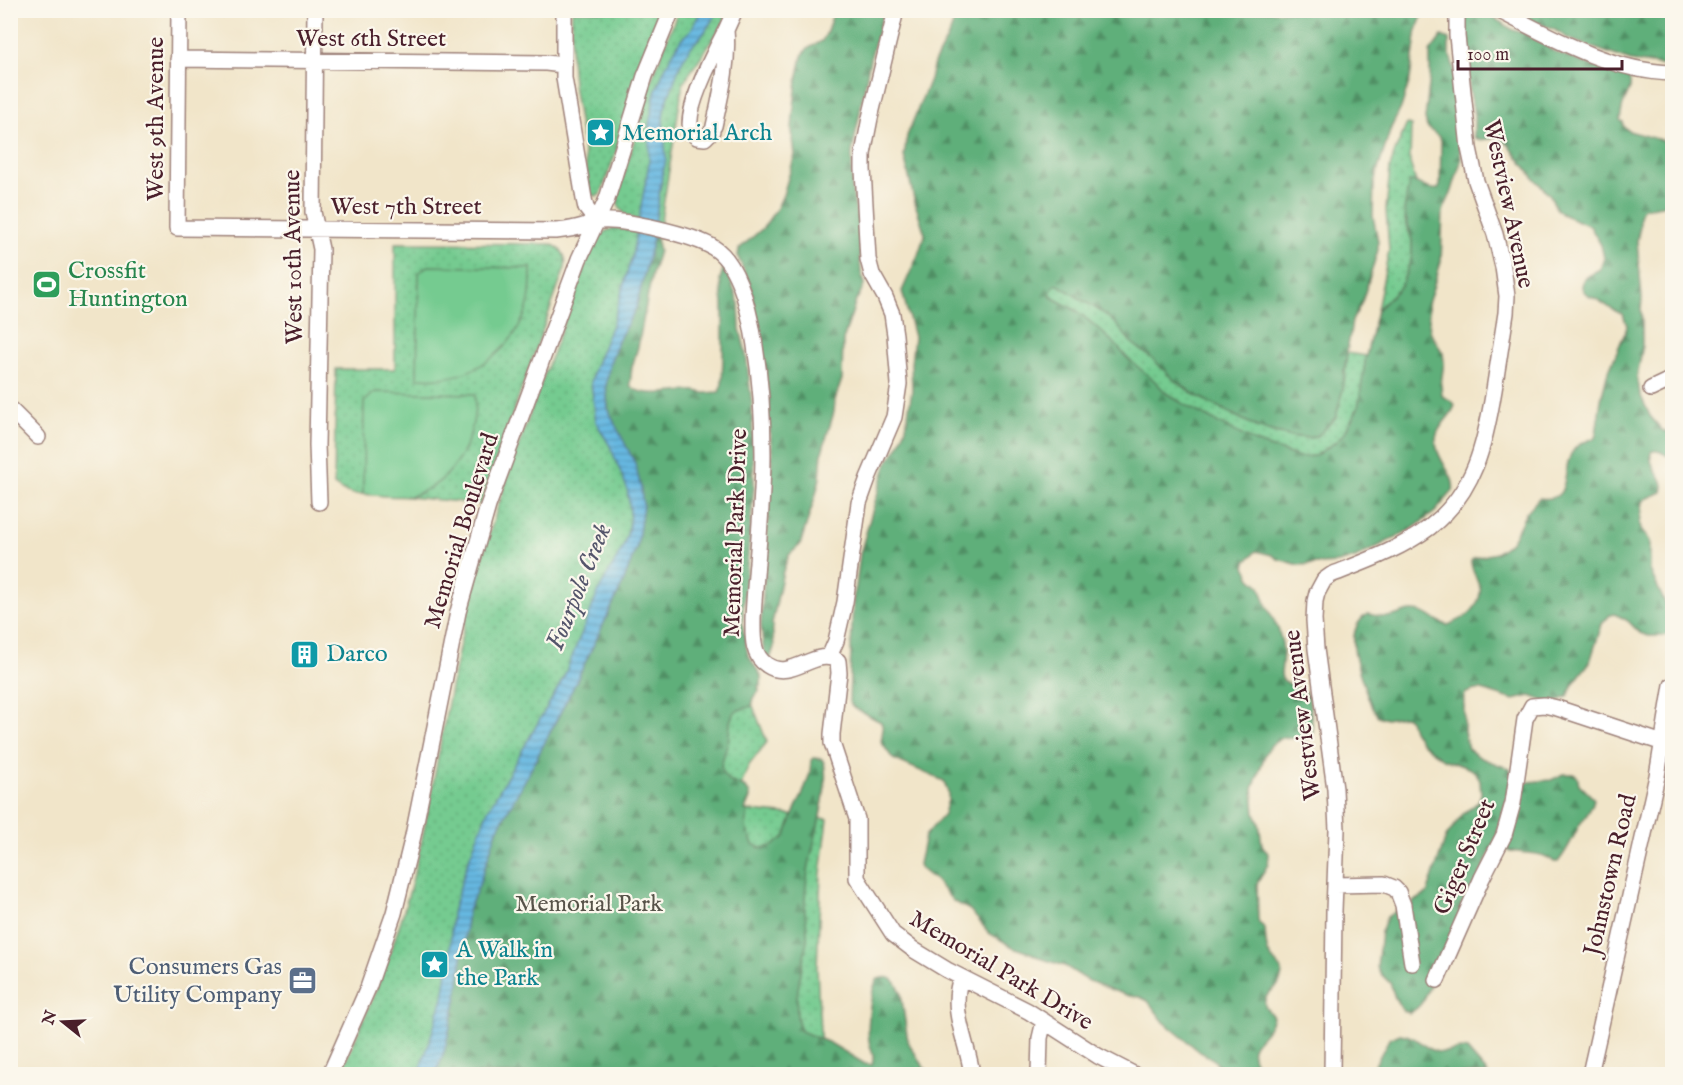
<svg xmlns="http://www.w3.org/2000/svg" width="1683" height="1085" font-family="'IM FELL English',serif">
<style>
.grass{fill:url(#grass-dots);stroke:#5f755e;stroke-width:1.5}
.forest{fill:url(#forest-firs);stroke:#546752;stroke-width:1.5}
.pitch{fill:#74cb90;stroke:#5f755e;stroke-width:1.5}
.water{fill:url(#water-rules);stroke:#586c86;stroke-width:1.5}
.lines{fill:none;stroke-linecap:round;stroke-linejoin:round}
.minor-casing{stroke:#9e827a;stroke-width:18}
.minor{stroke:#fff;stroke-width:15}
.rail{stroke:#4a1f2b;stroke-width:3;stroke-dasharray:9 4.5;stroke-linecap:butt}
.labels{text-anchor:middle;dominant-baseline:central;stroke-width:4.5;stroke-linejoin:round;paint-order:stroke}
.street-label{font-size:24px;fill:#4a1f2b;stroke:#fbf7ec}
.culture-label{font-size:24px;fill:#0d838f;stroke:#fbf7ec;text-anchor:start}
.leisure-label{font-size:24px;fill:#27864d;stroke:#fbf7ec;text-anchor:start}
.park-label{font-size:24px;fill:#575349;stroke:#fbf7ec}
.service-label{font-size:24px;fill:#4e5e75;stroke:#fbf7ec;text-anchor:end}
.water-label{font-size:26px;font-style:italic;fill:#54556b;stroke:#fbf7ec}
</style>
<defs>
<pattern id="grass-dots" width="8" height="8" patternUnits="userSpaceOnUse" patternTransform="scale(1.5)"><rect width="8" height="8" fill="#74cb90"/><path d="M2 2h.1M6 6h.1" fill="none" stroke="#66ae7c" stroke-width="1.8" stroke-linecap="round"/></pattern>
<pattern id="forest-firs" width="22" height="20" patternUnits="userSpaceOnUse" patternTransform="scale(1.5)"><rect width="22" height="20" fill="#5faf7a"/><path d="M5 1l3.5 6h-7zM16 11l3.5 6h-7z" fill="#508e64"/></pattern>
<pattern id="water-rules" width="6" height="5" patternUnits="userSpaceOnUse" patternTransform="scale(1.5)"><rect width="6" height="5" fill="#66b8e1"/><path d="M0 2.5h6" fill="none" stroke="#5695b7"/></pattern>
</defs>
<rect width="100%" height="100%" fill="#fbf7ec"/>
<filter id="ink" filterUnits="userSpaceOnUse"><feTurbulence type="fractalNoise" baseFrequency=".0167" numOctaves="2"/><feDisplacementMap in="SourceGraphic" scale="12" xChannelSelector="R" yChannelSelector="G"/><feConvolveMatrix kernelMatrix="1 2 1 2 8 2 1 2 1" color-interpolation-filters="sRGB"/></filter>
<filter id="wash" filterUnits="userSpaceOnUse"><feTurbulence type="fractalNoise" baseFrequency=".008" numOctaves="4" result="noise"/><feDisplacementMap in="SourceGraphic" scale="24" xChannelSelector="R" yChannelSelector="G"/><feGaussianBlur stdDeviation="1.35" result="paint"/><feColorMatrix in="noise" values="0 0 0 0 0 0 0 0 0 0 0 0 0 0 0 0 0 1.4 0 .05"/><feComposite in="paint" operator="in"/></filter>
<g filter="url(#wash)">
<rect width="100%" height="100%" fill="#f1e5c9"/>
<path class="grass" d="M572 11H666L601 194 597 196 592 195 590 191 573 84 571 58Z
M678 11H729L721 27 683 83 660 226C643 221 618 220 617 198L643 112 646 94Z
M1407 124 1411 125 1410 163 1416 182 1413 181 1405 220 1412 240V257L1401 286 1377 310 1389 250 1386 210 1390 168 1395 151Z
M615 228 658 235 629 325 618 448 634 514 630 547 549 733 737 665 767 742 749 765 732 809 828 819 821 874 817 967 822 1074H340C366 1015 392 956 409 893 435 797 445 697 470 601 502 480 549 363 593 246L606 231Z
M395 243 550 244C562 248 567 256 565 268L480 504 388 495 353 494 343 491 334 485 336 369H395Z
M1057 284 1105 314 1117 325 1131 342 1154 360 1172 378 1195 395 1257 427 1273 433 1289 436 1310 438 1318 435 1336 417 1344 384 1347 353 1366 356 1360 403 1345 432 1337 441 1315 456 1299 457 1257 443 1208 419 1170 396 1126 357 1115 344 1094 325 1075 310 1051 297 1050 292 1055 285Z"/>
<path class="forest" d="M834 11H884L870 59 852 153V191L858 222 861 272 865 284 856 301 843 340 842 379 835 400 834 412 822 452 820 478 816 494 800 545 789 555 783 571 772 624 774 647 770 659 764 654 761 625 772 453 768 412 769 395 766 379 760 326 755 309 751 287 738 257 739 249 763 228 777 208 783 195 795 155 792 131 793 115 797 81 802 56 807 49 822 41 826 34Z
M958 11H1424L1417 29 1410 79 1401 108 1391 128 1374 182 1373 216 1378 241V250L1362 302 1352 321 1344 372V384L1336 417 1324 430 1318 435 1310 438 1289 436 1257 427 1195 395 1172 378 1154 360 1131 342 1117 325 1105 314 1057 284 1055 285 1050 292 1051 297 1075 310 1094 325 1115 344 1126 357 1156 382 1167 394 1190 408 1257 443 1299 457 1315 456 1337 441 1345 432 1358 408 1366 356 1377 310 1401 286 1412 257V240L1404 211 1409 182C1420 180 1423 191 1438 189L1440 186 1441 141 1439 137 1427 127 1425 119 1430 76V52L1442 36 1449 39V52L1454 68 1461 161 1452 191 1443 211 1441 262 1428 304 1430 332 1443 353 1444 362 1441 384 1442 396 1452 401 1455 405C1452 417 1438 424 1436 438 1434 459 1457 475 1453 491L1435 512 1412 529 1355 558 1338 563 1299 565 1278 559 1272 555 1256 551 1246 562 1245 566 1251 578 1260 586 1267 607 1278 628 1282 643 1283 653 1281 674 1282 679 1292 686 1303 690 1309 697 1313 731 1312 735 1304 740 1285 737 1280 739 1270 746 1265 755 1253 789 1255 814 1259 823 1262 845 1269 855 1268 864 1257 884 1258 919 1259 923 1265 928C1266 951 1266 954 1282 970 1282 975 1281 981 1278 985 1273 990 1263 995 1265 1005 1265 1009 1271 1013 1273 1017 1266 1045 1238 1038 1262 1074H1233L1218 1065 1213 1059 1200 1052 1164 1022 1148 1001 1140 997 1129 996 1112 990 1087 980 1065 966 1040 958 1031 953 1013 947 989 933 970 910 953 901 936 881 920 868 919 864 925 836 944 814 948 800V793L944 781 893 759 881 742 883 729 881 722 854 708 849 702 853 599 856 587 860 554 871 515 887 463 899 446 906 427 912 390 911 364 914 337 902 291 918 255 925 234 915 203 904 156 907 136 930 79 934 63 949 35Z
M1470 11H1483L1513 30 1526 34 1555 52 1575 60 1608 71 1621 72 1628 76C1633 86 1629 91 1625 100 1622 106 1621 113 1620 120L1623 122V126L1629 131 1672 143V203L1645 208 1642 210 1640 217V226L1637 241 1642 298 1641 310 1642 324V350L1637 377 1640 394 1650 416 1662 430 1672 434V458C1665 455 1658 448 1651 452 1648 471 1667 475 1662 492L1646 499 1643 502 1640 524 1641 529 1650 541V570L1665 603 1672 614V627L1670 633 1663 636H1648L1640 633 1628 621 1621 617 1614 614 1610 615 1602 624 1590 662 1573 684 1568 696 1558 702 1550 703 1530 696 1514 700 1482 690H1475L1466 693 1464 697V732L1468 749 1481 758 1510 769 1513 776 1495 842 1433 975C1428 990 1425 1006 1409 1013L1402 1010 1395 998 1390 983 1381 974 1377 967 1381 932 1387 917 1397 910 1410 911 1413 902 1427 894 1446 837 1463 814 1478 802 1481 794 1480 781 1476 773 1471 769 1443 759 1430 750 1420 741 1413 730 1410 720 1407 717 1403 716 1386 719 1378 716 1372 708C1365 685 1337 632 1368 614 1374 615 1381 617 1387 617 1396 617 1403 611 1412 611 1428 611 1435 622 1448 625 1463 619 1474 614 1479 598 1480 594 1481 592 1480 588 1478 579 1471 571 1471 561L1474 558 1496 553 1512 541 1526 513 1539 498C1572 503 1561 474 1571 454 1576 444 1585 442 1594 438L1596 434 1601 400 1607 375 1626 330 1627 326 1623 314C1612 311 1607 305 1598 300 1595 298 1592 297 1589 296 1572 284 1590 274 1600 269L1604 258 1601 245 1590 226 1562 214 1556 208 1550 195 1534 178 1508 144 1496 138 1479 140 1474 137V116L1469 86 1464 30 1465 16Z
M1510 11H1672V67L1631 61 1569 39 1555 30Z
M653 238 657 242 659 251 652 274 638 347 632 367 630 385C640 399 674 391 690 391 695 390 699 392 704 393 709 393 714 392 719 392L722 384 723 356V304L720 279 724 267 728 274 739 304 740 329 746 354 752 405 754 486 742 623 748 655 761 676V686L758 685 759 691 754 698 752 706 736 711 733 714 730 722 729 738 721 766 723 774 729 781 744 787 750 793V798L745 810 748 811 746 828 753 844 760 848 772 846 785 837 796 807 802 796 810 773 811 760 814 758 822 759C834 778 811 848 808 871 806 885 804 899 805 913 806 922 808 931 807 940 803 966 790 1007 801 1031L830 1043 865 1064 872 1065C875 1055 871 1051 869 1041 867 1029 870 988 878 979 892 974 896 981 901 993L908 1042 924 1067 931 1074H436L445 1049 457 997 468 911 479 885 497 830 529 773 574 686 623 583 637 546 643 505 608 408 606 386 609 363 619 339 636 308Z
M1564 774H1573L1577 776 1579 784 1594 799C1592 809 1586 816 1580 824 1573 837 1568 850 1558 862H1554C1543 850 1519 855 1504 849L1522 786 1529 782 1551 780Z
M1400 1034C1420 1036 1423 1050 1439 1052 1448 1054 1458 1047 1467 1050L1488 1074H1372L1374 1067 1389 1039Z"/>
<path class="pitch" d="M427 266 531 268C531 284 531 300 525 314 511 349 478 375 440 378 433 379 424 378 417 378L419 273Z
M375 392 475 394C477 435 457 481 414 495 404 499 375 495 363 494L364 402Z"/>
<path class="water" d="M701 11H718L704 33 690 48 680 65 664 110 663 120 666 160 662 176 653 238 636 308 619 339 610 363 606 386 608 408 615 424 635 463 641 488 643 505 637 546 623 583 574 686 529 773 497 830 479 885 468 911 457 997 445 1049 436 1074H419L443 998 450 952 452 913 467 864 488 810 563 679 599 590 623 547 629 528 630 510 627 488 610 446 596 422 591 382 594 369 613 322 632 256 649 163V125L655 93 664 70 674 51 681 39 691 30Z"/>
</g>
<g filter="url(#ink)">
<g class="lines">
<defs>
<path id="minor" d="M179 10 177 228 556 231C565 230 574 229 583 226 589 224 594 222 600 221 624 219 694 235 714 248 757 274 763 407 763 454 763 509 756 563 753 618 753 634 751 655 767 665 792 682 816 646 838 661L839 673 832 734V743L857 819V878L893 934 914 950 947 970 1028 1011 1098 1056 1133 1074
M315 10 313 212 321 249 317 445 319 502
M564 10V78L584 199 586 208 596 221
M1498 10C1553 38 1610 71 1672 73
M726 30 735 10
M178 59 546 63 563 65
M712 131 705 138 697 137C694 135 693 135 691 130 684 110 716 49 726 30 729 62 721 94 714 126
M1651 389 1672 379
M10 409 38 437
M829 657 836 641 845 602 859 503 868 478 894 417 899 384 895 335 892 314 885 297 872 274 868 259 863 169V154L870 118 896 10
M1335 885 1384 884 1394 888 1398 892 1403 905 1412 963
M961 978C949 1010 968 1043 972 1074
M1437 980 1482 878 1504 835 1513 803 1525 719 1532 706 1544 705 1557 708 1663 743
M330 1074 368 988 394 913 413 836 458 612 488 506 579 259 607 199 645 76 672 10
M1039 1074 1040 1038 1044 1021
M1332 1074 1334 911 1337 830 1335 789 1316 649 1314 620 1315 601 1317 593 1324 580 1331 575C1364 562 1401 549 1430 527 1475 492 1485 444 1494 390 1498 364 1502 339 1506 313L1507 296 1503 267 1495 234 1476 181 1469 148 1457 36V10
M1590 1074 1657 776 1672 685"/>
</defs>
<use href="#minor" class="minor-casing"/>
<use href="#minor" class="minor"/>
<path class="rail" d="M10 1017V1049"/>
</g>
</g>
<defs>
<symbol id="sight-square" viewBox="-11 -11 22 22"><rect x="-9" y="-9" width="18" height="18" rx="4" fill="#0f9aa8" stroke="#fbf7ec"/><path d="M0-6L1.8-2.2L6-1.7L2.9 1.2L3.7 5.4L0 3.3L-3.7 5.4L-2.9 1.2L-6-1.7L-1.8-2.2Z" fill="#fff"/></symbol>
<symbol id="stadium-square" viewBox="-11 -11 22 22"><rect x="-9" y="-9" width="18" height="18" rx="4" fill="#2e9e5b" stroke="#fbf7ec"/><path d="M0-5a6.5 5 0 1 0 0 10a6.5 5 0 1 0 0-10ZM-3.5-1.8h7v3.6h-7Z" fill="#fff"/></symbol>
<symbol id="building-square" viewBox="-11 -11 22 22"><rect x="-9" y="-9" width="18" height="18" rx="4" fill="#0f9aa8" stroke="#fbf7ec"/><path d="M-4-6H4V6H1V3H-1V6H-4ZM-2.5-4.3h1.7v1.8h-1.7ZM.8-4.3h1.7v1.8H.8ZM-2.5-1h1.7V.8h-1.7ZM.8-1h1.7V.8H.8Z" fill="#fff"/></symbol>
<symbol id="office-square" viewBox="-11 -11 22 22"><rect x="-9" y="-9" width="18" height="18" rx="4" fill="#5c6f8a" stroke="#fbf7ec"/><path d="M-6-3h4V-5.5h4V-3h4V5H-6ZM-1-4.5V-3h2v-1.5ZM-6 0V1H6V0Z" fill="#fff"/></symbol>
</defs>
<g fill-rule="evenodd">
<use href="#sight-square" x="584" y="116" width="33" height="33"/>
<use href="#stadium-square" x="30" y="268" width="33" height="33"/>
<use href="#building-square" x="288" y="638" width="33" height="33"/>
<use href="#sight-square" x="418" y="948" width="33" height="33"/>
<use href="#office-square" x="286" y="964" width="33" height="33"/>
</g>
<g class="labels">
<g class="street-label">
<text x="371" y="39">West 6th Street</text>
<text transform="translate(156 119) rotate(-90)">West 9th Avenue</text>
<text transform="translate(1508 204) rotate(78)">Westview Avenue</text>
<text x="406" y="207">West 7th Street</text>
<text transform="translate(294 257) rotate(-91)">West 10th Avenue</text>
<text transform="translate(462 531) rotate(-73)">Memorial Boulevard</text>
<text transform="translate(736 533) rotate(-88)">Memorial Park Drive</text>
<text transform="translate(1303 715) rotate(-97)">Westview Avenue</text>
<text transform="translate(1465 857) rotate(-67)">Giger Street</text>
<text transform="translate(1611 875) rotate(-77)">Johnstown Road</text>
<text transform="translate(1001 971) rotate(31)">Memorial Park Drive</text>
</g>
<g class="culture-label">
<text x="622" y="133">Memorial Arch</text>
<text x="326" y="654">Darco</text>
<text x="456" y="950">A Walk in<tspan x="456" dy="28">the Park</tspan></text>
</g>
<g class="leisure-label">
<text x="68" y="271">Crossfit<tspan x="68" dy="28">Huntington</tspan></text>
</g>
<g class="park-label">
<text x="589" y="904">Memorial Park</text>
</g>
<g class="service-label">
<text x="282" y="967">Consumers Gas<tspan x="282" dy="28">Utility Company</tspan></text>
</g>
<g class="water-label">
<text transform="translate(579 587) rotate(-68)">Fourpole Creek</text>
</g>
</g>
<rect width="1683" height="1085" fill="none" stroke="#fbf7ec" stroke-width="36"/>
<g transform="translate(63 1022) rotate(288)" stroke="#fbf7ec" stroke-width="4.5" paint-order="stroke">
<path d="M0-4.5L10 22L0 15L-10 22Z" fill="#4a1f2b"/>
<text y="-9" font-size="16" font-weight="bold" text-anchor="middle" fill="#4a1f2b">N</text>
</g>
<path d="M1458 60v9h164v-9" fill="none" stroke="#4a1f2b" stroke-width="3"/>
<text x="1467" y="60" font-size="18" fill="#4a1f2b" stroke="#fbf7ec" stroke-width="4.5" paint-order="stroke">100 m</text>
</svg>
